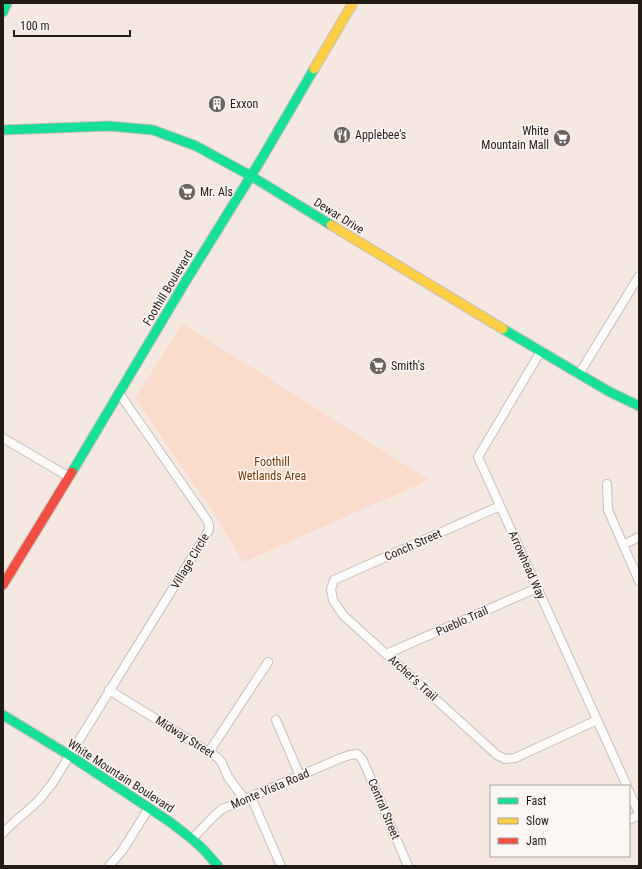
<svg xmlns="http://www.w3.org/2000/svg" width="642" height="869" font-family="'Roboto Condensed',sans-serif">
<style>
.green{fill:#f9dccc}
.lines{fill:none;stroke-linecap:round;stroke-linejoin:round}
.street-casing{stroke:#c7bdb8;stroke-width:10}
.fast-casing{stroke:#c7bdb8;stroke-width:11}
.slow-casing{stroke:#c7bdb8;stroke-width:11}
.jam-casing{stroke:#c7bdb8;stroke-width:11}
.street{stroke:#fefcfa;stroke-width:8}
.fast{stroke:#16e098;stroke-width:9}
.slow{stroke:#ffcf43;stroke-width:9}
.jam{stroke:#f24e42;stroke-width:9}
.labels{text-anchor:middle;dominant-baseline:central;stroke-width:3;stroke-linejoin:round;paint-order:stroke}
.poi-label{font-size:12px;fill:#221a15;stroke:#fcf7f5;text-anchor:start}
.street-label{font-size:12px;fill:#221a15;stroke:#fcf7f5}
.park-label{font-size:12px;fill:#753500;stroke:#fcf7f5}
</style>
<rect width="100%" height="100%" fill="#f5e8e1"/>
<path class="green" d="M183 324 429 480 243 562 219 521 135 398Z"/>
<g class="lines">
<defs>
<path id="street" d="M541 351 478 457 627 786
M579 374 639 276
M3 438 69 477
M607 484 608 510 639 581
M500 506 334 580 331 589 333 600 343 615 497 755 505 759 515 758 597 720
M623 545 639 537
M386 654 537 588
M109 690 209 752 218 758 222 763 228 777 245 800
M276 720 300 776
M209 752 268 662
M629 791 639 814
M251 797 281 866
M629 820 639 815
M3 833C14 821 27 812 38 801 43 796 47 789 52 784L209 530V525L207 520 119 393
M192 839 213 817 222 809 341 758 350 755 357 754 362 759 365 765 408 866
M109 866 122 851 149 808"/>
<path id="fast" d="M3 12 7 3
M3 130 109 126 153 130 196 146 251 176 331 225
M503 329 608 391 639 406
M72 472 184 284 262 158 314 69
M3 715 69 755 170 822 192 839 204 850 218 866"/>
<path id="slow" d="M314 69 353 3
M331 225 503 329"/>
<path id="jam" d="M3 585 72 472"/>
</defs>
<use href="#street" class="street-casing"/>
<use href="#fast" class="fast-casing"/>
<use href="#slow" class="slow-casing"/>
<use href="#jam" class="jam-casing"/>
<use href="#street" class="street"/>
<use href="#fast" class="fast"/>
<use href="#slow" class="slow"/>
<use href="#jam" class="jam"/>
</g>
<defs>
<symbol id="building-disc" viewBox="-11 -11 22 22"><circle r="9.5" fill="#6c625c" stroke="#fcf7f5"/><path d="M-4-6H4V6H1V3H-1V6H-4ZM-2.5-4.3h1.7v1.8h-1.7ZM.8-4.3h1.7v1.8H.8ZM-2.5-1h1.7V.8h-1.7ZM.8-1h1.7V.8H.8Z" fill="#fff"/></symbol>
<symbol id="restaurant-disc" viewBox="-11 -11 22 22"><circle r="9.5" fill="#6c625c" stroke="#fcf7f5"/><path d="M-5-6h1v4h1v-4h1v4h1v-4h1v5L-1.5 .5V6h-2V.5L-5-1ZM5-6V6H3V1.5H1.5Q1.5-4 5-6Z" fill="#fff"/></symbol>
<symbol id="supermarket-disc" viewBox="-11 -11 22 22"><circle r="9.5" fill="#6c625c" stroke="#fcf7f5"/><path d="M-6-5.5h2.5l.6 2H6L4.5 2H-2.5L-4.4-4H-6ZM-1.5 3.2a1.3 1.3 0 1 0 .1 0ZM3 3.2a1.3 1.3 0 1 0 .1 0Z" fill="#fff"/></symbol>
</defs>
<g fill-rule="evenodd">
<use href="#building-disc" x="207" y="94" width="20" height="20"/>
<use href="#restaurant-disc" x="332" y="125" width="20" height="20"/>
<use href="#supermarket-disc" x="552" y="128" width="20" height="20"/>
<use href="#supermarket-disc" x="177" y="182" width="20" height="20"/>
<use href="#supermarket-disc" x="368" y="356" width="20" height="20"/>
</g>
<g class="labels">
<g class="poi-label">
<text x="230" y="104">Exxon</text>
<text x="549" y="131" text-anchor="end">White<tspan x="549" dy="14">Mountain Mall</tspan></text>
<text x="355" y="135">Applebee's</text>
<text x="200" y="192">Mr. Als</text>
<text x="391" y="366">Smith's</text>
</g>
<g class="street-label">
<text transform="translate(339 216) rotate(32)">Dewar Drive</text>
<text transform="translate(168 288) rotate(-59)">Foothill Boulevard</text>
<text transform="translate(413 545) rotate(-24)">Conch Street</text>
<text transform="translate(190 561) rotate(-59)">Village Circle</text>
<text transform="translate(527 565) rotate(66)">Arrowhead Way</text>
<text transform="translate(462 621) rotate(-24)">Pueblo Trail</text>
<text transform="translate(413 678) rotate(42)">Archer's Trail</text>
<text transform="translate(185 737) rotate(32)">Midway Street</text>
<text transform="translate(121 776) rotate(33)">White Mountain Boulevard</text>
<text transform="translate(270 789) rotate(-23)">Monte Vista Road</text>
<text transform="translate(384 809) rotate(67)">Central Street</text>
</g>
<g class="park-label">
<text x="272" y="462">Foothill<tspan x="272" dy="14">Wetlands Area</tspan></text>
</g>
</g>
<rect width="642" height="869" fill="none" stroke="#221a15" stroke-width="8"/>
<rect x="490" y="785" width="140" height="72" fill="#fcf7f5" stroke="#a59f9b"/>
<rect x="498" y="798" width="20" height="6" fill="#16e098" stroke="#a59f9b"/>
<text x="526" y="805" font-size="12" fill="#221a15">Fast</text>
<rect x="498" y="818" width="20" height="6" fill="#ffcf43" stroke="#a59f9b"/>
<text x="526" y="825" font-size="12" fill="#221a15">Slow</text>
<rect x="498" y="838" width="20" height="6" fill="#f24e42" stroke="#a59f9b"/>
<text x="526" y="845" font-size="12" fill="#221a15">Jam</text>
<path d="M14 30v6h116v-6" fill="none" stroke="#221a15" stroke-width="2"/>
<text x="20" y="30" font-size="12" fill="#221a15" stroke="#fcf7f5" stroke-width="3" paint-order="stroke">100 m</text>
</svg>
